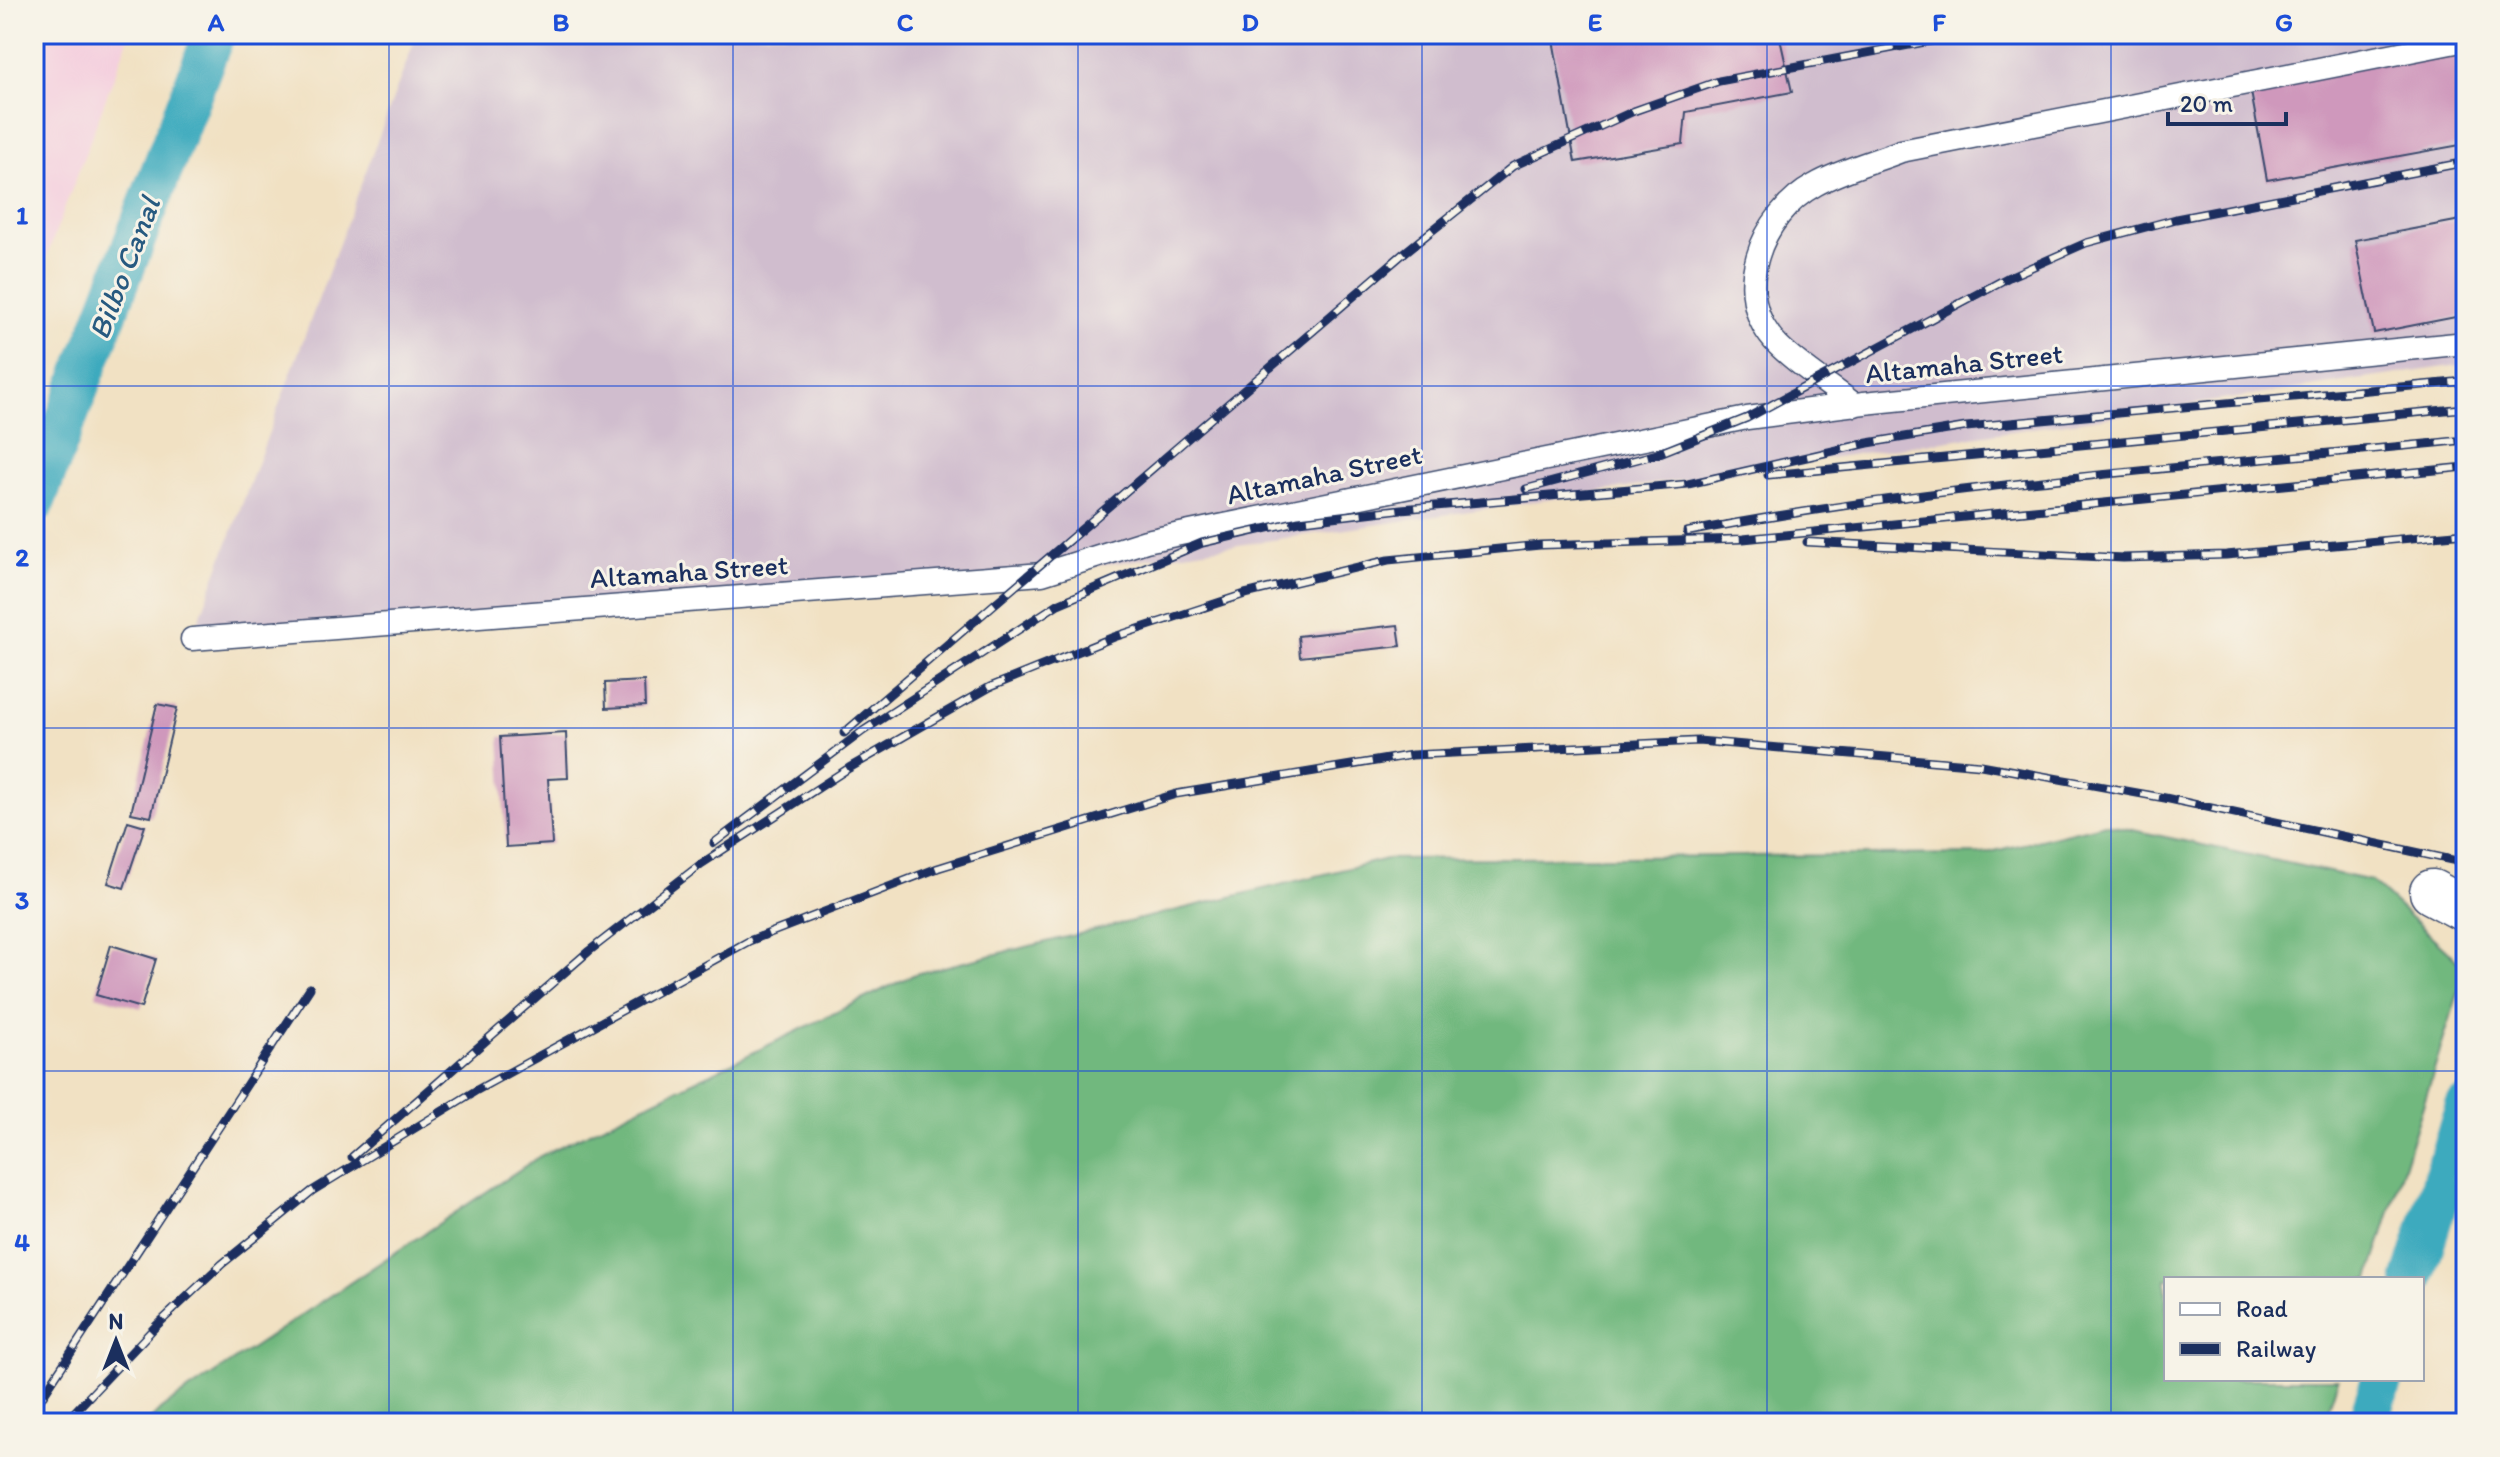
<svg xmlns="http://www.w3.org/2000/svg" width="2500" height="1457" font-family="Itim,sans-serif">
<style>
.built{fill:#f4cfde}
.industrial{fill:#d0bdce}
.forest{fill:#71b87e;stroke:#46746e;stroke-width:2}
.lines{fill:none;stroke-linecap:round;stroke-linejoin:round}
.canal{stroke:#3eaabe;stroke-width:42}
.building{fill:#cf98bc}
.lane-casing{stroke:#3b4a6d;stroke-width:25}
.street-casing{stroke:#3b4a6d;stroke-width:47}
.lane{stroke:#fff;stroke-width:22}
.street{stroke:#fff;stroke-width:44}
.rail-casing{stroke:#1b2f5e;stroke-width:9}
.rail{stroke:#f7f3e8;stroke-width:6;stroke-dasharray:18;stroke-linecap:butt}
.grid{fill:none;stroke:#1d4ed8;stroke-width:2;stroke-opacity:0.55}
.labels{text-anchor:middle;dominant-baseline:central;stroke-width:6;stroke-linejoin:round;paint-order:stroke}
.street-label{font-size:28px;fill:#1b2f5e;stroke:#f7f3e8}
.water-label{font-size:30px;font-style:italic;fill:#275a80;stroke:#f7f3e8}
.neatline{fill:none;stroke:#1d4ed8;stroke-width:3}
.grid-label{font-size:26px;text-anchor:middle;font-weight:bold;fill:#1d4ed8}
</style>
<rect width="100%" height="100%" fill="#f7f3e8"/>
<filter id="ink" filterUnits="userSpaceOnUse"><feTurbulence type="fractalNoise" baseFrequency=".0125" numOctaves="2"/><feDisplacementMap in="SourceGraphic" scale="16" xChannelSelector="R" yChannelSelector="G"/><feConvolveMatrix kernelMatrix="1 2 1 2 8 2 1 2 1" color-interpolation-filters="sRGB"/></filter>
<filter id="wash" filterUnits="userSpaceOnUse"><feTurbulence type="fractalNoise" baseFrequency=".006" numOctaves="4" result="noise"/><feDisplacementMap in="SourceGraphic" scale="32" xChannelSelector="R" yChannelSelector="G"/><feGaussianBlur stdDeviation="1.8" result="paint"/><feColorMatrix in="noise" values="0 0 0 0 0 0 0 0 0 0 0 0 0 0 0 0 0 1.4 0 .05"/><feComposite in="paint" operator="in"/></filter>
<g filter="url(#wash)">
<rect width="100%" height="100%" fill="#f1e1c3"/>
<path class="built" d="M34 34H130L34 290Z"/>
<path class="industrial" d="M417 34H2466V364L1042 574 192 639Z"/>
<path class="forest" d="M2105 824 2371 881 2466 968 2369 1279H2166V1379H2338L2324 1423H147L161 1409 540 1156 915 974 1386 859 1982 854Z"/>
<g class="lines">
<path class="canal" d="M34 503 214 34
M2413 1279 2466 1106
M2368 1423 2382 1379"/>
</g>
<g id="blocks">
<path class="building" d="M1552 34H1779L1792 92 1686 112 1683 144 1575 162Z
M2466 47V144L2267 180 2250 86Z
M2466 219V315L2374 333 2355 240Z
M1398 625 1401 646 1300 657 1298 636Z
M644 681 645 706 606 708 605 683Z
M157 704 177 708 151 817 131 813Z
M566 733 568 778 548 779 552 844 506 847 500 737Z
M128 821 145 826 124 888 108 883Z
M111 945 156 959 141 1008 96 995Z"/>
</g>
</g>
<g filter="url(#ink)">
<use href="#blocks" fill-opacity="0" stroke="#3b4a6d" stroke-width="2"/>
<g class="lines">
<defs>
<path id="lane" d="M1855 405C1830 385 1800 367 1778 345 1728 295 1761 214 1815 185 1841 170 1873 162 1901 151L2466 40
M192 639 1042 574 1146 541 1747 418 1864 403 2466 343"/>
<path id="street" d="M2432 892 2466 910"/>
</defs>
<use href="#lane" class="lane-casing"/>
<use href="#street" class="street-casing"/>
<use href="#lane" class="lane"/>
<use href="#street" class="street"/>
<defs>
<path id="rail" d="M1768 475 2466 408
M1526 489 1657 454 1747 418 2009 277 2086 243 2176 219 2466 162
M1687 532C1943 483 2206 466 2466 440
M1807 542 2123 558 2226 555 2466 533
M844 733 1404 253 1513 166 1634 111 1719 81 1967 34
M714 843 863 731 1058 604 1202 543 1299 521 1401 509 1688 484 1868 443 1966 427 2466 381
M352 1157 589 951 701 864 849 768 990 687 1114 637 1245 594 1388 560 1540 545 1743 539 2466 467
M34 1409 310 988
M64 1423 156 1326 222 1264 312 1191 477 1090 749 941 938 868 1176 794 1412 755 1698 741 1981 765 2165 798 2466 863"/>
</defs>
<use href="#rail" class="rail-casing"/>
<use href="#rail" class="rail"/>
</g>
</g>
<path class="grid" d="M389 34V1423M733 34V1423M1078 34V1423M1422 34V1423M1767 34V1423M2111 34V1423M34 386H2466M34 728H2466M34 1071H2466"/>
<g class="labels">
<g class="street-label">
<text transform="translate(1964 363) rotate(-6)">Altamaha Street</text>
<text transform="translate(1324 474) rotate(-12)">Altamaha Street</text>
<text transform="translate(689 571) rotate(-4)">Altamaha Street</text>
</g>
<g class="water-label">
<text transform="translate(124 268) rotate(-69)">Bilbo Canal</text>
</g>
</g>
<rect width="2500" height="1457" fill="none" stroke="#f7f3e8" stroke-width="88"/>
<rect x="2164" y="1277" width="260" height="104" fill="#f7f3e8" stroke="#9fa5b1" stroke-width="2"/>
<rect x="2180" y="1303" width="40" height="12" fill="#ffffff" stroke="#9fa5b1" stroke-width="2"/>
<text x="2236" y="1317" font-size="24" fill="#1b2f5e">Road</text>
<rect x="2180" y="1343" width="40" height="12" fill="#1b2f5e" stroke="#9fa5b1" stroke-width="2"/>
<text x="2236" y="1357" font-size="24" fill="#1b2f5e">Railway</text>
<g transform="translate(116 1341)" stroke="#f7f3e8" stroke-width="6" paint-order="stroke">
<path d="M0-6L14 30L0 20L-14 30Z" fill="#1b2f5e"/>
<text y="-12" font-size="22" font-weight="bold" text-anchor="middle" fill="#1b2f5e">N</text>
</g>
<path d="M2168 112v12h118v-12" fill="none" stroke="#1b2f5e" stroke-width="4"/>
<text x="2180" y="112" font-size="24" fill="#1b2f5e" stroke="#f7f3e8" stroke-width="6" paint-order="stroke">20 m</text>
<rect x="44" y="44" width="2412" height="1369" class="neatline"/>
<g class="grid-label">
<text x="216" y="31">A</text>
<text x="561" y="31">B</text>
<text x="905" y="31">C</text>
<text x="1250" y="31">D</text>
<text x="1595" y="31">E</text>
<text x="1939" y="31">F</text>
<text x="2284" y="31">G</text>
<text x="22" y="224">1</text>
<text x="22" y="566">2</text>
<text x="22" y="909">3</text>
<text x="22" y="1251">4</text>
</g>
</svg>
